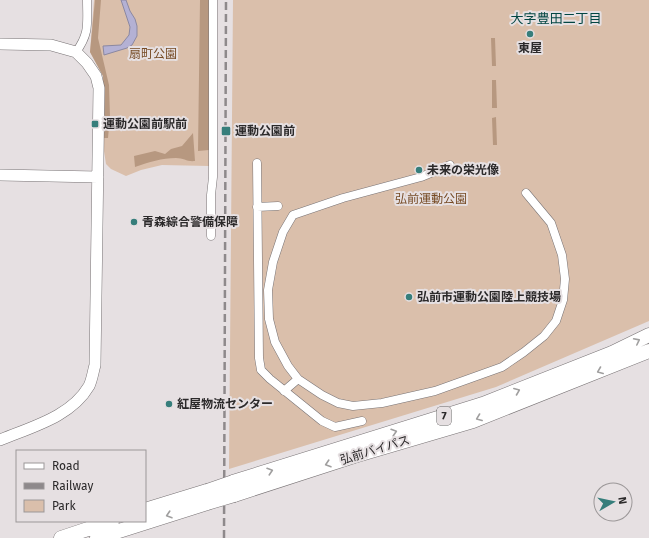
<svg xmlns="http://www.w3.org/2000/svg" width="649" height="538" font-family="'Fira Sans','Noto Sans JP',sans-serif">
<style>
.green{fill:#dabfab}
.forest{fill:#b79880}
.water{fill:#b4b1d4;stroke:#8b88a1}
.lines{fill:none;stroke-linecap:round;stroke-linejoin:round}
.street-casing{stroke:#787375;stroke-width:9}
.secondary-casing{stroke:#787375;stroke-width:12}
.highway-casing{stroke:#787375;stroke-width:15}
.street{stroke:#fff;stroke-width:8}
.secondary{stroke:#fff;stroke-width:11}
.highway{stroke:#fff;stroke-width:14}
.rail{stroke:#8e898b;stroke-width:2.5;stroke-dasharray:8 4;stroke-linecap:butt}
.highway-bridge-casing{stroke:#787375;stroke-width:15;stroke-linecap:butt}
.highway-bridge{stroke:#fff;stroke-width:14}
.oneway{stroke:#a09f9f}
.poi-dot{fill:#367e7b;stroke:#e6e0e2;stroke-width:1.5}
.labels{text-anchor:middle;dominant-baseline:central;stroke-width:4;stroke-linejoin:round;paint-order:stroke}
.shield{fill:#e6e0e2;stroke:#636061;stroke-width:1}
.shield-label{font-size:11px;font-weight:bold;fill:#2b292a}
.poi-label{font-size:12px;font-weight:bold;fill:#2b292a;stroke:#e6e0e2;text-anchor:start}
.park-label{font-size:12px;fill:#764a24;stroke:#e6e0e2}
.street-label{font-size:12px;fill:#2b292a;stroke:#e6e0e2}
.neighbourhood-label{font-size:13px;fill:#024643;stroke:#e6e0e2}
</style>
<rect width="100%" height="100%" fill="#e6e0e2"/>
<path class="green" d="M94 0H208L209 166 162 165 141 170 126 176 111 169 106 164 102 138 104 111 103 76 90 52Z
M233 0H649V321L496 387 229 469Z"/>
<path class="forest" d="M95 0H101L98 38 109 85 110 117 108 138H102L104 111 103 76 90 52Z
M200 0H209V150L198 151Z
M491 38H495L496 66H492Z
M492 80H496L497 108H492Z
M496 117 497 145H493L492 118Z
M193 133 195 161C187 162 184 158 176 158 162 158 149 162 135 167L134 156 155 151 165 154 171 149 182 146Z"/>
<path class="water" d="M121 0H126L130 11 135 19 137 26V36L132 45 127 48 104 55 103 46 121 45 129 35 130 27Z"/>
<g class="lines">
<defs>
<path id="street" d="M76 52C90 33 87 23 87 0
M257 163 259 358 261 370 270 379 322 421 335 427 362 421
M450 165 421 177 343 198 293 215 283 232 273 262 268 290 269 319 275 342 288 366 298 379 322 395 338 403 353 406 382 403 435 391 502 367 524 352 544 336 556 321 563 300 565 279 562 255 551 223 526 193
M257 207 278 206
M211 236V195L213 177V0
M284 391 298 379"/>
<path id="secondary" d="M0 44 51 45 76 52 87 63 96 76 99 88 95 365C93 372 92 380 89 386 71 417 31 427 0 440
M0 175 98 177"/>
<path id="highway" d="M233 482 483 404 612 353 649 335
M234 495 354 456 473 421 649 351
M145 510 207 491
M61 538 112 521
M97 538 207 503"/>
</defs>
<use href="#street" class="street-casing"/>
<use href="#secondary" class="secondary-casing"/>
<use href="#highway" class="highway-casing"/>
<use href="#street" class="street"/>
<use href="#secondary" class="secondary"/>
<use href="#highway" class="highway"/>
<path class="rail" d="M224 538 226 0"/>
<defs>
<path id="highway-bridge" d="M207 491 233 482
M207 503 234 495"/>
</defs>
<use href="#highway-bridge" class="highway-bridge-casing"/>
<use href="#highway-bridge" class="highway-bridge"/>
</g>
<defs><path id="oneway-chevron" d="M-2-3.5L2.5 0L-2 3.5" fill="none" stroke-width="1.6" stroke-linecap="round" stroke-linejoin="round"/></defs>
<g class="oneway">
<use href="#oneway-chevron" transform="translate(637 341) rotate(-27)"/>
<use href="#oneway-chevron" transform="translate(600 371) rotate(158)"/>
<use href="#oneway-chevron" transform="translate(517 391) rotate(-22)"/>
<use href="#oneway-chevron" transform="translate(479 418) rotate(159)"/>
<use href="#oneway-chevron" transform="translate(394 432) rotate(-17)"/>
<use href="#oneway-chevron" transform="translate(328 464) rotate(162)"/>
<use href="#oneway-chevron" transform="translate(270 471) rotate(-18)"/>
<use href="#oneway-chevron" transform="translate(169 515) rotate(162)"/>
</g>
<g class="poi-dot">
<circle cx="530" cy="34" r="4"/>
<rect x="91" y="120" width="8" height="8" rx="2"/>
<rect x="221" y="126" width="10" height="10" rx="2"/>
<circle cx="419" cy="170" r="4"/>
<circle cx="134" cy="222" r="4"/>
<circle cx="409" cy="297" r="4"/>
<circle cx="169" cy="404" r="4"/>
</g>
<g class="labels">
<rect class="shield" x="437" y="407" width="14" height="18" rx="3"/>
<g class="shield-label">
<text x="444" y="416">7</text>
</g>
<g class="poi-label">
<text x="530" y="48" text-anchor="middle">東屋</text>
<text x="103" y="124">運動公園前駅前</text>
<text x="235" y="131">運動公園前</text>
<text x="427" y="170">未来の栄光像</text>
<text x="142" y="222">青森綜合警備保障</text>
<text x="417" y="297">弘前市運動公園陸上競技場</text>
<text x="177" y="404">紅屋物流センター</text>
</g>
<g class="park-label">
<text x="153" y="54">扇町公園</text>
<text x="431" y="199">弘前運動公園</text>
</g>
<g class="street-label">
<text transform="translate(375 450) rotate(-17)">弘前バイパス</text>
</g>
<g class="neighbourhood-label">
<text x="556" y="18">大字豊田二丁目</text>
</g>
</g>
<rect x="16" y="450" width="130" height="72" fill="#e6e0e2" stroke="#9b9798"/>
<rect x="24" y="463" width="20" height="6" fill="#ffffff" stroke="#9b9798"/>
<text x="52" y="470" font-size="12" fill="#2b292a">Road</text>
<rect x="24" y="483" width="20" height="6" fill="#8e898b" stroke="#9b9798"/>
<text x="52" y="490" font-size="12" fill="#2b292a">Railway</text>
<rect x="24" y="500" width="20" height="12" fill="#dabfab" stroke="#9b9798"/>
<text x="52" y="510" font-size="12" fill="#2b292a">Park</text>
<g transform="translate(613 502) rotate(81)"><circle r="19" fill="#e6e0e2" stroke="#9b9798"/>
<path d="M0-3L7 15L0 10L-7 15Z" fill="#367e7b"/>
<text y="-6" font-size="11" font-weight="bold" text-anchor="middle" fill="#2b292a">N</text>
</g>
</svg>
